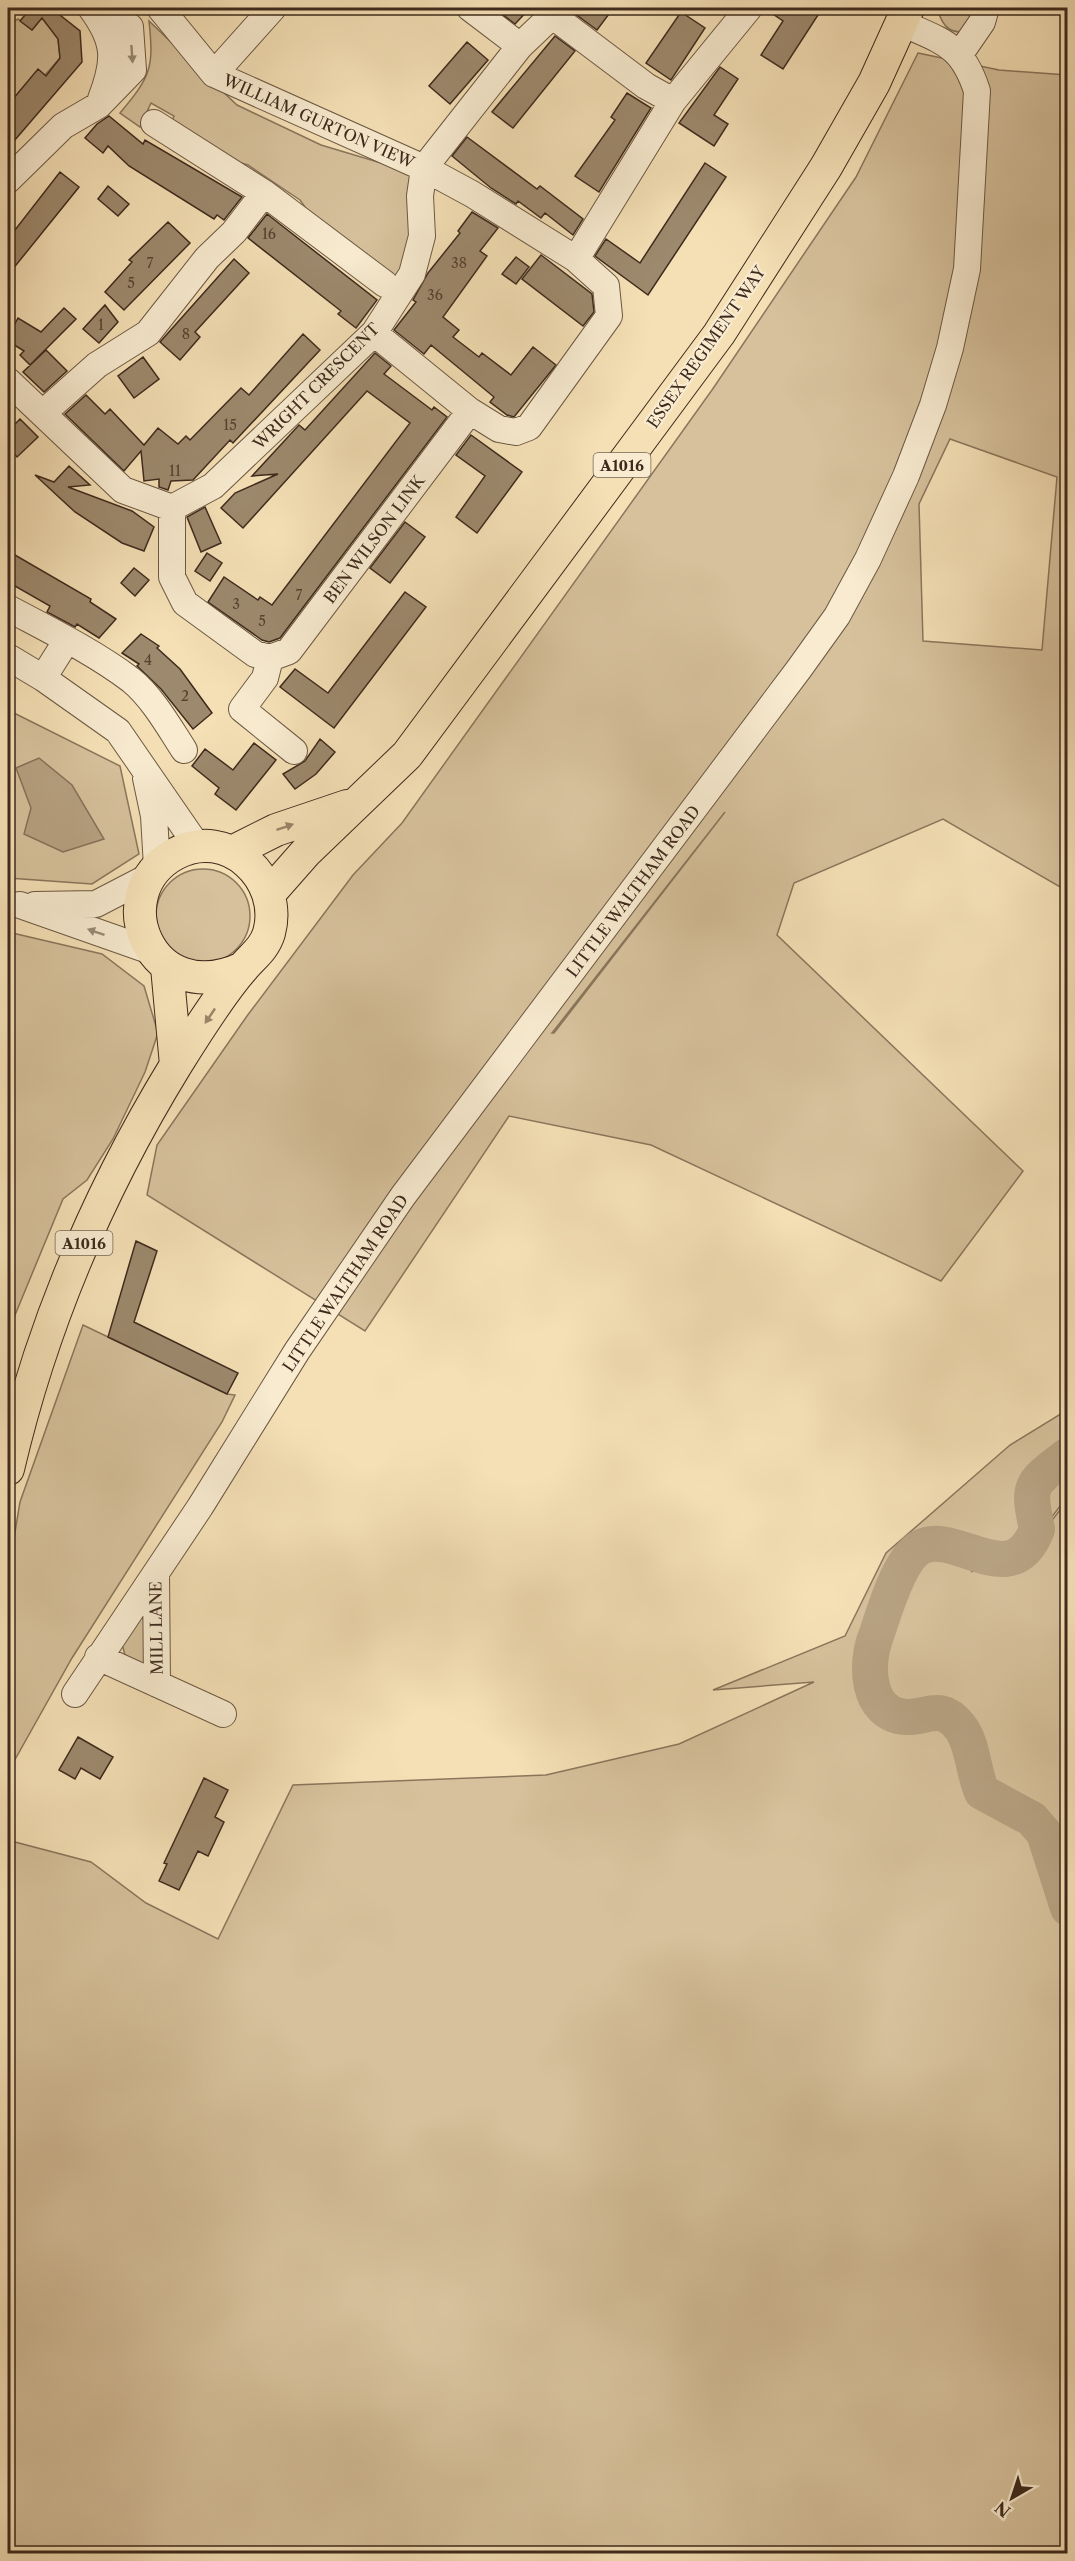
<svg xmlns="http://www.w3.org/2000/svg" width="1075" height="2561" font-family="'Libre Caslon Text',serif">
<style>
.green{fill:#d6c19c;stroke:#8a765c;stroke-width:1.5;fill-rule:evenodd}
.water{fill:#b7a282;stroke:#87725a;stroke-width:1.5}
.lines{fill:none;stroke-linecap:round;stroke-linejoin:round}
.river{stroke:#b7a282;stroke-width:36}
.building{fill:#9d896d;stroke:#3e2a1d;stroke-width:1.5}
.minor-casing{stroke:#6c5843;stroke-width:28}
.major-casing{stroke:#3e2a1d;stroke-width:34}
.minor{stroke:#f8ebd0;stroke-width:26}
.major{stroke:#f5e0b6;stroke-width:32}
.oneway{fill:#9b8a76}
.oneway2{fill:#9a856a}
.labels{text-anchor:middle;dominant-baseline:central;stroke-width:4.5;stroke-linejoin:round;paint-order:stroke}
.number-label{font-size:14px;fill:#564231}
.shield{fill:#f8ebd0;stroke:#766453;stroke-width:1.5}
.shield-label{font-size:15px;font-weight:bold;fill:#3e2a1d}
.street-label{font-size:16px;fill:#3e2a1d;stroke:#f8ebd0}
</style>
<rect width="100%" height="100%" fill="#f5e0b6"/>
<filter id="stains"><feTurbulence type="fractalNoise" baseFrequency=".00333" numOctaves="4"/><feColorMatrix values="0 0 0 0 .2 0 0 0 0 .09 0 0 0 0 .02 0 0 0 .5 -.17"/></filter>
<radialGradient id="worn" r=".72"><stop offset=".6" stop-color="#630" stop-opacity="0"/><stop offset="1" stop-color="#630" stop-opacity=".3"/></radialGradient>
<path class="green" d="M937 8H977L975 34C951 32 944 32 937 8Z
M46 13 58 39 60 58 45 75 38 70 8 105V26L18 19 32 30Z
M149 21 237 105 321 145 418 174 415 230 401 286 315 221 300 200 248 165 224 158 171 123 174 116 151 103 140 127 120 113C151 76 154 68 149 21Z
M918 53 999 70 1067 75V891L943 819 794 883 777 935 1023 1171 941 1281 651 1145 509 1116 365 1331 147 1195 157 1145 247 1016 353 875 402 823 712 390 856 177ZM950 439 1057 477 1042 650 923 641 919 504ZM725 812 554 1033H552Z
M8 710 120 766 139 854 92 884 8 878Z
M156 916a47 47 0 1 1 94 0a47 47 0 1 1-94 0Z
M8 932 102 954 144 986 158 1033 145 1072 113 1139 87 1180 63 1199 8 1332Z
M83 1325 227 1394 235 1395 222 1422 72 1658 8 1772V1574L20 1502Z
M1067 1410V1497L1045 1526 971 1572 1046 1528 1067 1501V2553H8V1833L15 1842 91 1862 146 1903 218 1939 293 1785 546 1775 679 1744 814 1682 713 1690 845 1636 886 1553 1010 1445Z
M147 1604 146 1662 143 1666 125 1655 122 1644Z"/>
<path class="water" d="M39 758 72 785 104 839 63 852 24 834 31 808 16 768Z"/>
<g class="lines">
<path class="river" d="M1068 1455C1030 1484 1027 1484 1037 1529 1012 1595 957 1529 921 1547 899 1558 884 1613 876 1636 865 1663 866 1715 906 1717 927 1718 941 1702 960 1727 973 1743 973 1772 982 1792L1032 1819 1044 1833 1068 1908"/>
</g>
<path class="building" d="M31 8H51L80 31 82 62 8 148V105L38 69 46 76 60 58 58 39 42 18 32 30 20 21Z
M494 8H530L515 24Z
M578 8H600L609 14 597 30 574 13Z
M764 8H807L818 15 783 69 761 55 783 21Z
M681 12 705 28 671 80 646 63Z
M555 36 575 51 513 128 492 112Z
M467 42 488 60 450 104 429 86Z
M720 67 738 79 714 115 728 124 714 146 679 123Z
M627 93 651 108 599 192 575 176 615 120 611 117Z
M109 116 143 144 145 140 242 197 224 220 217 215 214 219 129 166 108 146 103 153 85 138 97 124Z
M467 137 537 189 540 186 583 219 573 235 545 213 541 218 518 201 516 204 491 188 452 156Z
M705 163 726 177 648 295 595 256 606 239 640 263Z
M60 172 79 187 8 275V239Z
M108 186 129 204 118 216 98 199Z
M472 212 498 228 480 251 487 256 443 317 459 330 453 337 479 357 482 353 511 375 533 347 556 365 514 417 507 415 490 402 494 397 431 345 424 354 394 330 416 302 413 300 428 273 460 233 458 231Z
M267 214 377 300 356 328 338 314 341 311 248 238Z
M168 222 190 243 124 310 105 292 132 262 129 260Z
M541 255 592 294 594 312 583 326 522 279Z
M516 257 529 267 516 284 502 274Z
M234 259 249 273 195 332 200 337 180 360 160 342Z
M105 305 118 322 99 343 83 329Z
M64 308 76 319 30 365 20 355 24 351 8 341V336L18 318 41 332Z
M303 334 320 350 233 443 230 440 193 480 171 481 168 490 159 487V479L144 481 141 451 124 471 65 414 86 395 105 414 110 409 144 445 158 428 178 444 186 436 190 440 241 388 249 395Z
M46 350 67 371 44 392 23 372Z
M375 353 391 366 384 374 432 410 434 407 447 417 280 638 269 642 262 640 208 602 224 577 258 600 260 597 272 605 410 423 367 391 243 528 221 508 235 493 278 474 252 476 299 425 305 430Z
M143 357 159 379 134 398 118 376Z
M20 419 38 437 17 457 8 447V431Z
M471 435 522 472 477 533 456 517 485 476 456 455Z
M69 466 90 485 68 487 132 511 154 527 144 551 122 543 75 512 35 475 54 482Z
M205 507 221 543 201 552 187 517Z
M405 522 425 537 390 583 370 568Z
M8 551 91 599 90 602 116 619 99 638 77 624 75 627 47 612 50 606 8 582Z
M207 553 222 563 210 581 195 571Z
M134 568 149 580 135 596 121 583Z
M405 592 426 607 334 728 280 687 295 669 328 693Z
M141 634 159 646 157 648 180 669 212 713 193 729 161 689 137 666 139 664 122 653Z
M320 739 335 752 316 774 295 789 283 774 305 761Z
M254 743 276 760 236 810 215 794 219 788 192 766 205 749 233 770Z
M136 1241 157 1251 134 1322 238 1373 227 1394 108 1337Z
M78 1737 113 1757 100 1779 81 1768 75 1779 59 1770Z
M204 1778 228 1790 215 1817 224 1822 208 1856 198 1851 179 1890 159 1881 167 1864 164 1863Z"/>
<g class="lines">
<defs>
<path id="minor" d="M91 8C116 42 116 60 101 99
M160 8 214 74 424 168 472 194 576 259 606 286 609 316 529 427 516 432 499 429 470 411 374 333
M553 16 646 86 673 101 576 259
M520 46 560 8
M960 54 982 22 986 8
M214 74 273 8
M673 101 749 8
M154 123 264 193 385 284
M8 180 63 126 99 105 133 70 130 27 106 8
M8 381 123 490 172 508 213 486 374 333 412 274 422 236 420 196 424 168 520 46 470 8
M43 413 97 365 148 333 207 258 234 232 264 193
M172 508V577L185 603 255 654 270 658 289 651 470 411
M8 608C49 630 94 652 131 680 153 698 169 727 184 750
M8 657 43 678 118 731 198 847
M270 658 265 678 242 709 294 751
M43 678 67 640
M146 778 154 816 157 867
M20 905 151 951
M35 905 96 904 150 876
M156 1573 157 1684
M98 1657 223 1714
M75 1694 200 1507 297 1351 403 1196 799 669 837 616 868 559 906 476 933 405 950 348 967 269 977 91C962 44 943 42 902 23"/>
<path id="major" d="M232 852 276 830 347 806
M269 894 306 852 407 755 719 334 826 167 874 83 908 8
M167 967 176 1065
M8 1469C41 1327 100 1189 176 1065 194 1036 221 993 243 968 253 956 264 949 269 933 284 879 227 825 175 854 103 893 150 1011 243 968"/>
</defs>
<use href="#minor" class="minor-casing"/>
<use href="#major" class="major-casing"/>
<use href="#minor" class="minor"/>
<use href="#major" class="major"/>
</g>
<defs><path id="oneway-solid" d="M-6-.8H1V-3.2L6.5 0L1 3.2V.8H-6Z" transform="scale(1.5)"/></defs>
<g class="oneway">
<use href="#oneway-solid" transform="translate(132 54) rotate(86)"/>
<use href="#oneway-solid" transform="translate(96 932) rotate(-161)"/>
</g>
<g class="oneway2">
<use href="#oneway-solid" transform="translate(285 827) rotate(-19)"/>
<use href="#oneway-solid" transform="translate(210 1016) rotate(124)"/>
</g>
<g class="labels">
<g class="number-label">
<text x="269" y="234">16</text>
<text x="150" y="263">7</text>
<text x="459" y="263">38</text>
<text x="131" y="283">5</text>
<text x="435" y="295">36</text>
<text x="101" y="325">1</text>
<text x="186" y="334">8</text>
<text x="230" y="425">15</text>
<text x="175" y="471">11</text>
<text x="299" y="595">7</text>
<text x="236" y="604">3</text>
<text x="262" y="621">5</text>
<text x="148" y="660">4</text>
<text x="185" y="696">2</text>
</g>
<g class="shield">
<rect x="593.5" y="453" width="57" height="24" rx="4.5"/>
<rect x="55.5" y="1231" width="57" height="24" rx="4.5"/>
</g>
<g class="shield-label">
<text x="622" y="465">A1016</text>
<text x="84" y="1243">A1016</text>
</g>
<g class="street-label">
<text transform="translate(319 121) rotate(24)">WILLIAM GURTON VIEW</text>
<text transform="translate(706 347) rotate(-55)">ESSEX REGIMENT WAY</text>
<text transform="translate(316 386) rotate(-45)">WRIGHT CRESCENT</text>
<text transform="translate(374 539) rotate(-53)">BEN WILSON LINK</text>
<text transform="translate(633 891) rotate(-53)">LITTLE WALTHAM ROAD</text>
<text transform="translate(345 1283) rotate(-56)">LITTLE WALTHAM ROAD</text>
<text transform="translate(156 1628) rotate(-91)">MILL LANE</text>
</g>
</g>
<rect width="1075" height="2561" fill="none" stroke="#f5e0b6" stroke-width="30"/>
<rect x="9" y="9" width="1057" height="2543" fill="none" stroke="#3e2a1d" stroke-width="3"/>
<rect x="15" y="15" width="1045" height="2531" fill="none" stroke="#3e2a1d" stroke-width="1.5"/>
<g transform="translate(1012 2498) rotate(219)" stroke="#f8ebd0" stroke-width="4.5" paint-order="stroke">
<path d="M0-4.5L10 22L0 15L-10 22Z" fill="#3e2a1d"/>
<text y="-9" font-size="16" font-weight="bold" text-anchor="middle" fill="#3e2a1d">N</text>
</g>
<rect width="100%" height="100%" filter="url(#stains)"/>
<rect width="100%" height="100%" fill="url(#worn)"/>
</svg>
